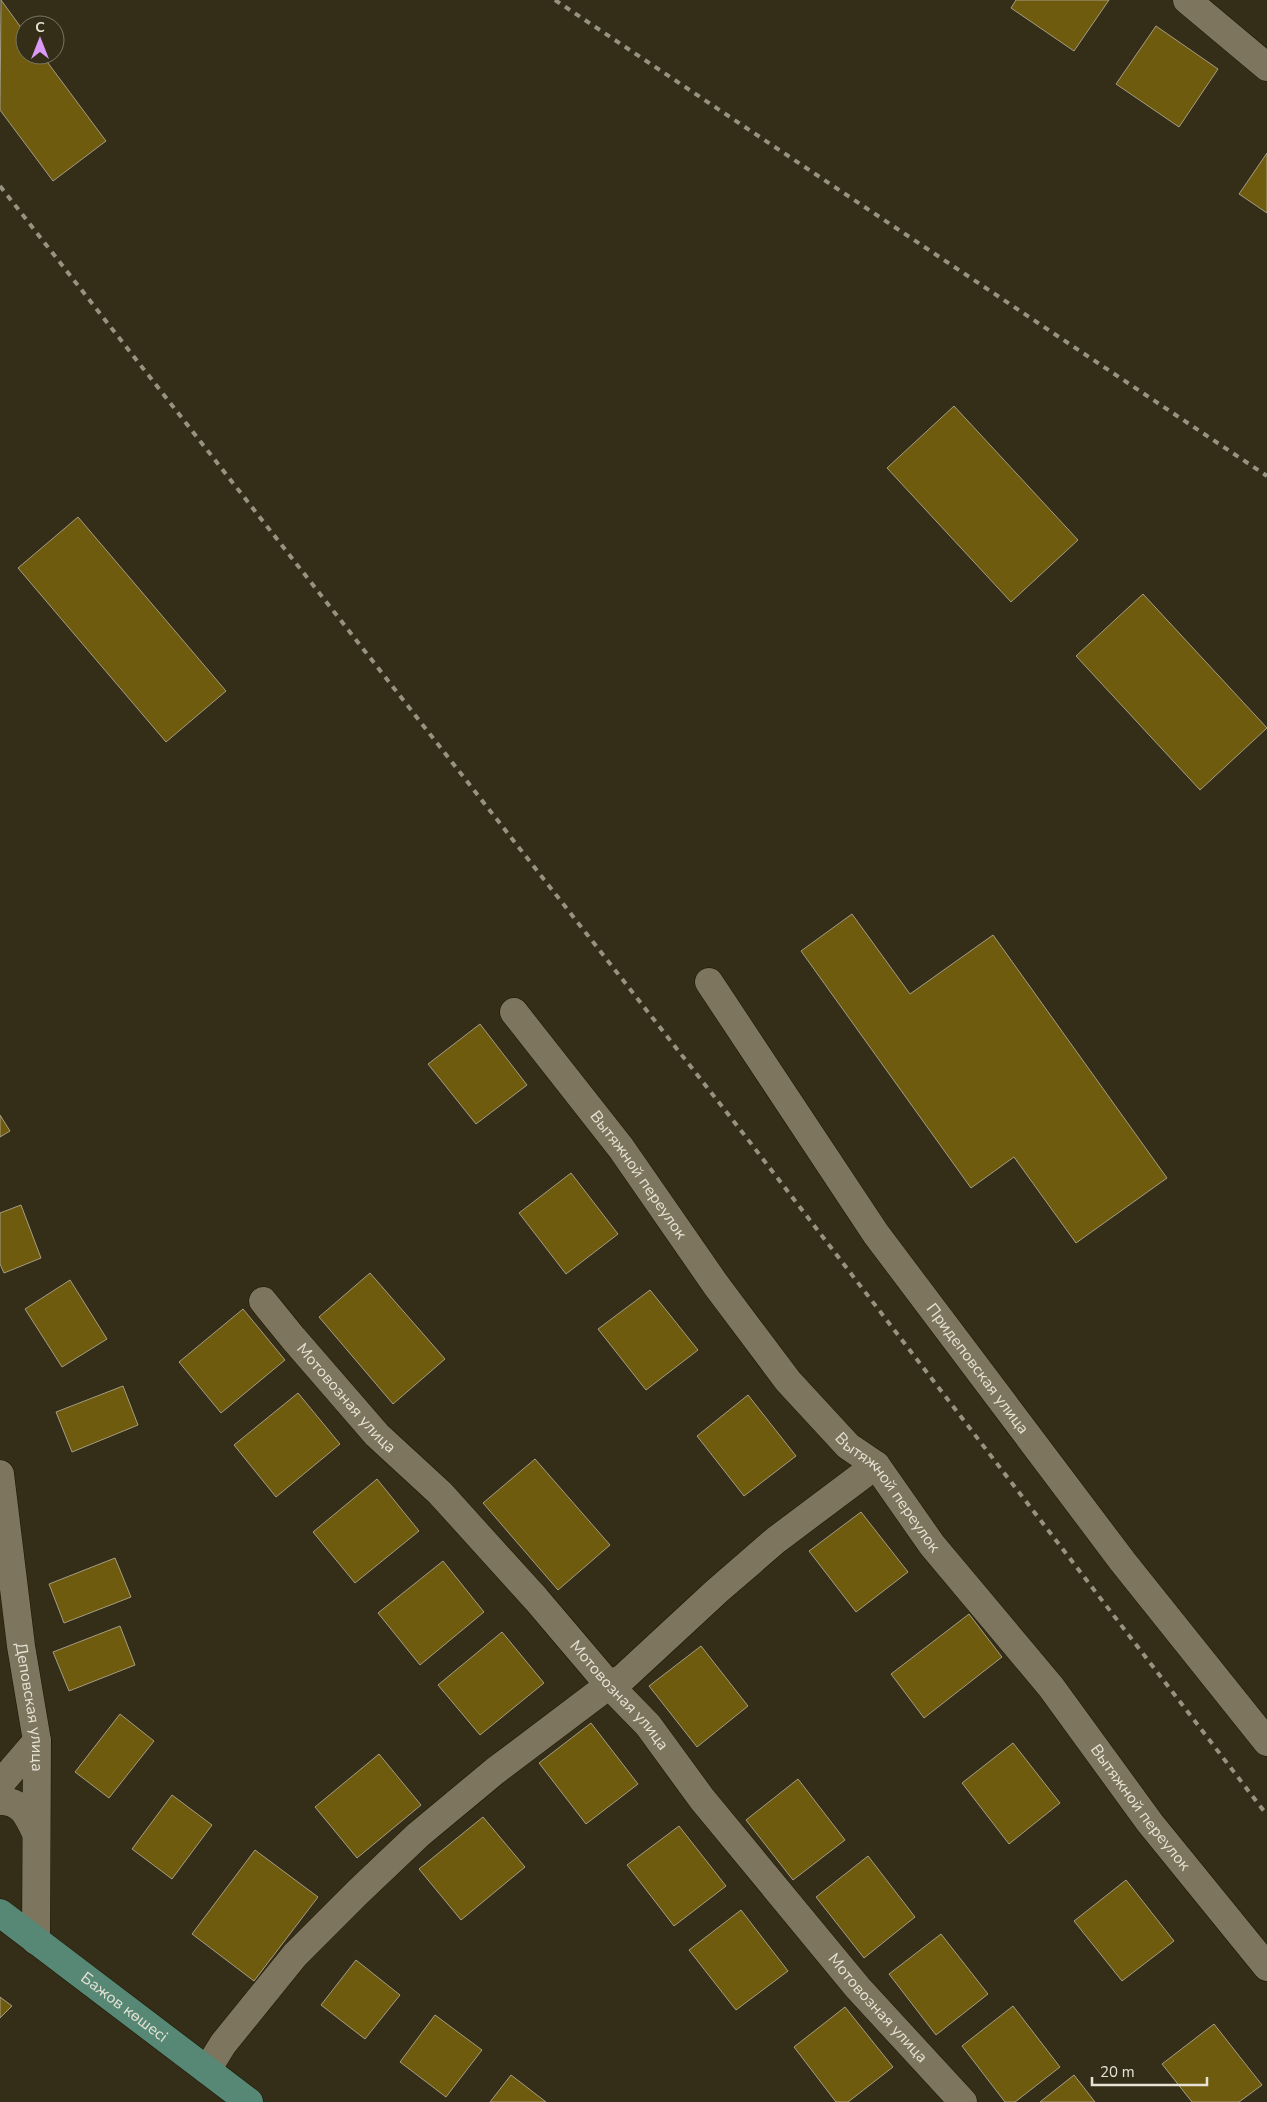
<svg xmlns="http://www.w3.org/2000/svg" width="1267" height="2102" font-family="'Nunito Sans',sans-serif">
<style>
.building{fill:#6e5b0e;stroke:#a59d84}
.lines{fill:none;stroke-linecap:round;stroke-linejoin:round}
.street-casing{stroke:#1c1602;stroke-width:29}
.secondary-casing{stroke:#1c1602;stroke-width:29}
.primary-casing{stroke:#1c1602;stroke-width:29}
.street{stroke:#7d755d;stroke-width:28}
.secondary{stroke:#7d755d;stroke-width:28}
.primary{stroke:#578876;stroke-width:28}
.rail{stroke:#989381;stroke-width:4;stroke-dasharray:6 6;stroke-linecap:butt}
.labels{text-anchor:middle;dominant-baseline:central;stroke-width:4;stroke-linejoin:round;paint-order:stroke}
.street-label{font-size:16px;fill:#e6e2d4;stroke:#342e18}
</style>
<rect width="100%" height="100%" fill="#342e18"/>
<path class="building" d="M1 0 25 33V55H42L106 141 53 181 0 110Z
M1016 0H1109L1074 51 1011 8Z
M1156 26 1218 69 1179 127 1116 84Z
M1267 153V213L1239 194Z
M954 406 1078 540 1011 602 887 468Z
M78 517 226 691 166 742 18 568Z
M1143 594 1267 728 1200 790 1076 656Z
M852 914 910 994 993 935 1167 1178 1076 1243 1014 1157 971 1188 801 951Z
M480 1024 527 1085 476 1124 428 1064Z
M0 1115 10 1131 0 1137Z
M571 1173 618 1234 566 1274 519 1213Z
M21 1205 41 1258 4 1273 0 1264V1213Z
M370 1273 445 1359 393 1404 319 1317Z
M70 1280 107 1339 62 1367 25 1309Z
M650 1290 698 1350 646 1390 598 1329Z
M243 1309 285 1360 221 1413 179 1362Z
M123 1386 138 1425 72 1452 56 1412Z
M298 1393 340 1444 276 1497 234 1445Z
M748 1395 796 1456 744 1496 697 1436Z
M535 1459 610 1545 558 1590 483 1503Z
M377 1479 419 1531 355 1583 313 1532Z
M861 1512 908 1572 856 1612 809 1551Z
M115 1558 131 1597 64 1623 49 1584Z
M443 1561 484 1612 420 1665 378 1613Z
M969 1614 1002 1657 924 1718 891 1674Z
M120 1626 135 1665 69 1691 53 1652Z
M502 1632 544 1683 480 1735 438 1685Z
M701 1646 748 1706 697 1747 649 1686Z
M120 1714 154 1741 109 1798 75 1772Z
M591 1723 638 1784 586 1824 539 1763Z
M1013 1743 1060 1803 1009 1844 962 1783Z
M379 1754 421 1805 357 1858 315 1807Z
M798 1779 845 1840 793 1880 746 1820Z
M172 1795 212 1825 172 1879 132 1849Z
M483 1817 525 1867 461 1920 419 1869Z
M679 1826 726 1886 674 1926 627 1865Z
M255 1850 318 1897 254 1981 192 1934Z
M868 1856 915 1917 864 1958 816 1897Z
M1126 1880 1174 1941 1122 1981 1074 1921Z
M741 1910 788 1971 736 2010 689 1950Z
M941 1934 988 1994 936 2035 889 1974Z
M356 1960 400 1995 365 2039 321 2005Z
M0 1997 12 2006 0 2018Z
M1013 2006 1060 2067 1015 2102H1005L962 2046Z
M845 2007 893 2067 848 2102H836L794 2047Z
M435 2015 482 2050 446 2097 400 2062Z
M1214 2024 1262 2085 1239 2102H1192L1162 2064Z
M511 2075 546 2102H490Z
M1074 2075 1095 2102H1040Z"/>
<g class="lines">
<defs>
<g id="street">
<path id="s1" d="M709 982 876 1234 1123 1562 1267 1742"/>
<path id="s2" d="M514 1012 621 1148 716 1285 788 1381 848 1446 876 1465 932 1545 1051 1687 1150 1823 1267 1967"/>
<path id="s3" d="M263 1301 293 1338 377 1435 440 1493 536 1599 609 1685 648 1725 702 1799 858 1988 963 2102"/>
<path id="s4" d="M0 1474 21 1646 37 1741 36 1941"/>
<path d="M0 1784 37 1741"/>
<path d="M0 1801C21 1801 27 1814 35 1831"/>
<path d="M207 2070 223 2044 295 1955 358 1892 418 1835 495 1771 609 1685 623 1678 717 1591 776 1540 876 1465"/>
</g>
<path id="secondary" d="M1187 0 1267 67"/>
<g id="primary">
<path id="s5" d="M0 1913 249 2102"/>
</g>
</defs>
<use href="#street" class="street-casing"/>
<use href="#secondary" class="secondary-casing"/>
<use href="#primary" class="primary-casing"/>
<use href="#street" class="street"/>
<use href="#secondary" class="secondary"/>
<use href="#primary" class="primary"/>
<path class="rail" d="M555 0 1267 476
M0 186 746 1137 1267 1815"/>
</g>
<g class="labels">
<g class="street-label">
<text stroke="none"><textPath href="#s2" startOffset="205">Вытяжной переулок</textPath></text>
<text stroke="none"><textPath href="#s1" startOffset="471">Придеповская улица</textPath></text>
<text stroke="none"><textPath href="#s3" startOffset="128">Мотовозная улица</textPath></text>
<text stroke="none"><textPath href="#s2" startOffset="610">Вытяжной переулок</textPath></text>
<text stroke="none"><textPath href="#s3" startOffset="532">Мотовозная улица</textPath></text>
<text stroke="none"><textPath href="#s4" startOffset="235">Деповская улица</textPath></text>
<text stroke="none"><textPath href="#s2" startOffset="1015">Вытяжной переулок</textPath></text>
<text stroke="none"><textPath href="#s3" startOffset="938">Мотовозная улица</textPath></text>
<text stroke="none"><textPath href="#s5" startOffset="156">Бажов көшесі</textPath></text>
</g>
</g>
<g transform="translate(40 40)"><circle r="24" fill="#342e18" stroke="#7b7663"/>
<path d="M0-4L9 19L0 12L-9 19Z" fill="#da9af6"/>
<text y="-8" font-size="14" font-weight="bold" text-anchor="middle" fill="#e6e2d4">С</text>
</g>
<path d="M1092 2077v8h115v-8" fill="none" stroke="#e6e2d4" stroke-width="2.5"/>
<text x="1100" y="2077" font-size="15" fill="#e6e2d4" stroke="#342e18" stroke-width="4" paint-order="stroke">20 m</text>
</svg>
